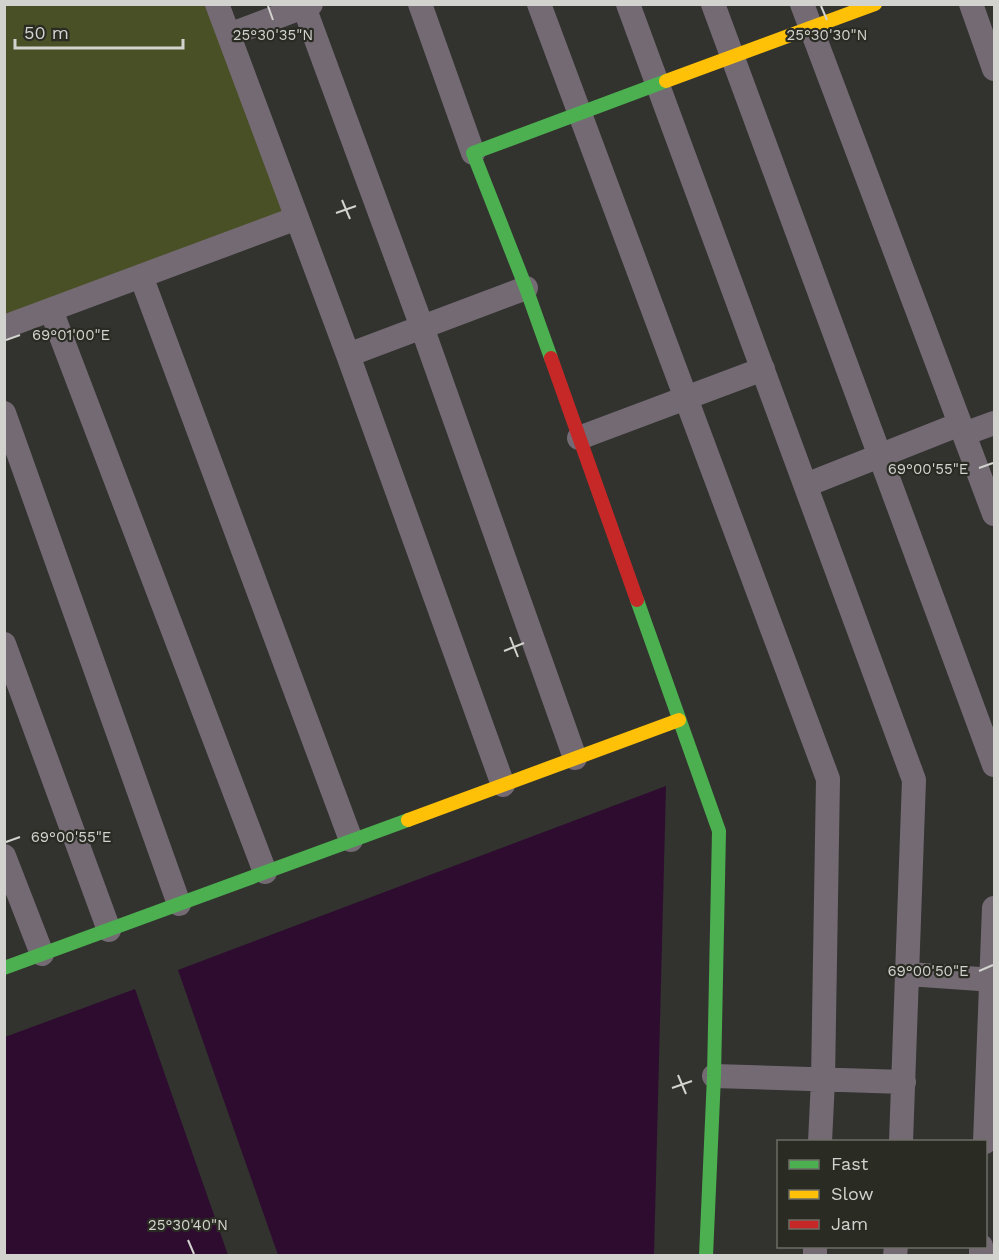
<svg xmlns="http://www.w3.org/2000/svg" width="999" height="1260" font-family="'Work Sans',sans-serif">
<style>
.green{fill:#4a5026}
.water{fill:#2e0c2f}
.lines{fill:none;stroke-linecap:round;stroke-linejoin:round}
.street{stroke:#746a74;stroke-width:24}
.fast{stroke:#4caf50;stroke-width:14}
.slow{stroke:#ffc107;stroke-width:14}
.jam{stroke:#c62828;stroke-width:14}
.ticks{fill:none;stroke:#d2d3ce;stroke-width:2}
.ticks-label{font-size:15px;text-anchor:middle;fill:#d2d3ce;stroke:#2a2b23;stroke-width:4.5;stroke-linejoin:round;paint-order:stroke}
</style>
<rect width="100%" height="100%" fill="#32332f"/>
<path class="green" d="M5 5H206L285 215 5 319Z"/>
<path class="water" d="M666 786 654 1255H278L178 970Z
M135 989 228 1255H5V1037Z"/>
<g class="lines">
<path class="street" d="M303 4 422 327 575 758
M420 4 473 153
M539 4 828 779 823 1080 820 1142
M628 4 914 780 901 1142
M713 4 994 765
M802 4 994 514
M971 4 994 69
M229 35 311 4
M297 218 348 355 503 785
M141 276 351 840
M51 310 265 872
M4 327 297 218 217 4
M348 355 526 288
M4 413 179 904
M964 434 994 423
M579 438 763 369
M806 485 960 424
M4 644 109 930
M4 856 42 954
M908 974 994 980
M714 1076 904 1082
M985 1142 994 908
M815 1256V1246
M895 1256 896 1246
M981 1256V1246"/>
<path class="fast" d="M551 358 526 288 473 153 666 81
M637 600 719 831 714 1076 706 1256
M4 968 408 820"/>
<path class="slow" d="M666 81 875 4
M408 820 679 720"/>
<path class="jam" d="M551 358 637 600"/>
</g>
<path class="ticks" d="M268 6 273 20M821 6 827 20M342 200 350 219M336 213 356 206M6 340 20 335M979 468 993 463M510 637 518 657M504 651 524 643M6 842 20 837M979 971 993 965M678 1075 686 1094M672 1088 692 1081M188 1240 194 1254"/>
<g class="ticks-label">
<text x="273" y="40">25°30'35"N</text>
<text x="827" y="40">25°30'30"N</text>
<text x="71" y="340">69°01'00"E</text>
<text x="928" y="474">69°00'55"E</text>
<text x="71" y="842">69°00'55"E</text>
<text x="928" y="976">69°00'50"E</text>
<text x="188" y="1230">25°30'40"N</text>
</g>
<rect width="999" height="1260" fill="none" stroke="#d2d3ce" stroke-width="12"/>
<rect x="777" y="1140" width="210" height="108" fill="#2a2b23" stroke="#6d6e67" stroke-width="1.5"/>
<rect x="789" y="1160" width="30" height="9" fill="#4caf50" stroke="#6d6e67" stroke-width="1.5"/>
<text x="831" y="1170" font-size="18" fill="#d2d3ce">Fast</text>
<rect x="789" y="1190" width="30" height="9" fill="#ffc107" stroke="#6d6e67" stroke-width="1.5"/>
<text x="831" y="1200" font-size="18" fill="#d2d3ce">Slow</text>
<rect x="789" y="1220" width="30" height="9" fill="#c62828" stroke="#6d6e67" stroke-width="1.5"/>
<text x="831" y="1230" font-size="18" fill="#d2d3ce">Jam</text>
<path d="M15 39v9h168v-9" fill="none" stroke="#d2d3ce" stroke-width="3"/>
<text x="24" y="39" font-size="18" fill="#d2d3ce" stroke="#2a2b23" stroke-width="4.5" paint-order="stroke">50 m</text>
</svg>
